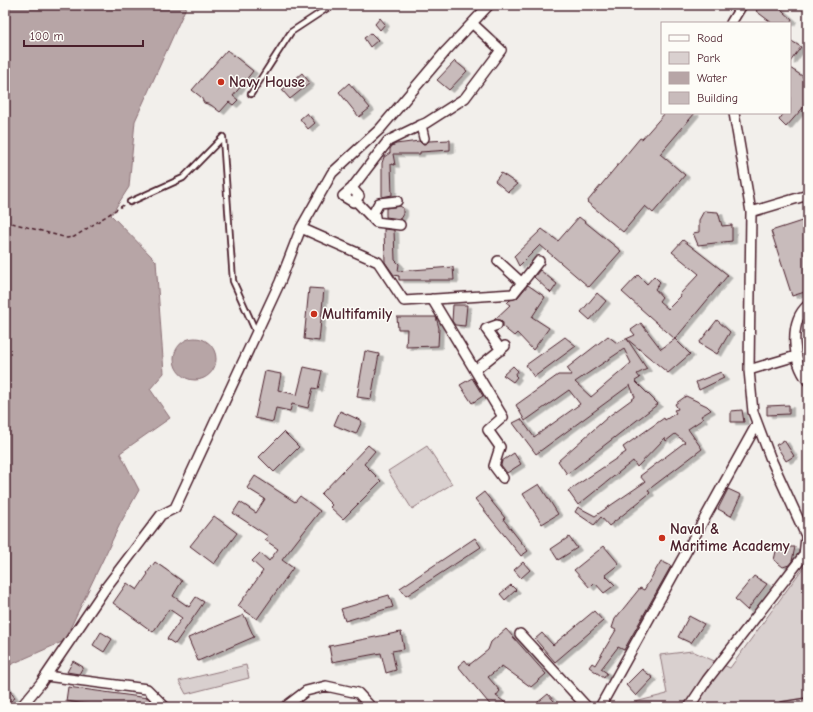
<svg xmlns="http://www.w3.org/2000/svg" width="813" height="712" font-family="'Comic Neue',sans-serif">
<style>
.green{fill:#d9d0cf;stroke:#92787d}
.water{fill:#b7a5a6;stroke:#8b6f75}
.building{fill:#c8bbbb;stroke:#4a1f2b;fill-rule:evenodd;filter:url(#shadow)}
.lines{fill:none;stroke-linecap:round;stroke-linejoin:round}
.service-casing{stroke:#4a1f2b;stroke-width:8}
.minor-casing{stroke:#4a1f2b;stroke-width:12}
.path{stroke:#4a1f2b;stroke-width:1.5;stroke-dasharray:4 3;stroke-linecap:butt}
.service{stroke:#fdfcf7;stroke-width:4.5}
.minor{stroke:#fdfcf7;stroke-width:9}
.poi-dot{fill:#c8321e;stroke:#fdfcf7;stroke-width:1.5}
.labels{text-anchor:middle;dominant-baseline:central;stroke-width:3;stroke-linejoin:round;paint-order:stroke}
.poi-label{font-size:15px;font-weight:bold;fill:#4a1f2b;stroke:#fdfcf7;text-anchor:start}
</style>
<defs>
<filter id="shadow"><feDropShadow dx="4.5" dy="2.5" stdDeviation="0" flood-color="#0004"/></filter>
</defs>
<rect width="100%" height="100%" fill="#f2efeb"/>
<filter id="ink" filterUnits="userSpaceOnUse"><feTurbulence type="fractalNoise" baseFrequency=".025" numOctaves="2"/><feDisplacementMap in="SourceGraphic" scale="8" xChannelSelector="R" yChannelSelector="G"/><feConvolveMatrix kernelMatrix="1 2 1 2 8 2 1 2 1" color-interpolation-filters="sRGB"/></filter>
<g filter="url(#ink)">
<path class="green" d="M427 446 452 484 412 509 388 471Z
M808 561V707H628L631 703 667 694 660 655 692 651 730 668Z
M246 665 249 678 186 694 179 681Z"/>
<path class="water" d="M5 5H187L135 121 129 187 111 215 156 261 164 373 150 389 170 418 120 453 139 490 120 524 64 641 12 664 5 669Z
M174 359a21 21 0 1 1 42 0a21 21 0 1 1-42 0Z"/>
<path class="building" d="M761 5H776L792 19 790 23H772L756 11Z
M380 18 385 24 380 30 375 24Z
M371 33 378 40 370 47 364 38Z
M790 40 801 47 790 62Z
M227 50 253 71 233 96 238 100 233 105 229 102 220 112 211 105 204 103 201 97 192 90Z
M455 61 467 71 449 90 437 80Z
M790 68 808 80V102L786 127 779 120 784 113H790Z
M302 73 310 83 290 99 282 90Z
M349 83 370 108 359 117 339 92Z
M307 113 315 123 308 129 300 119Z
M665 113H695L660 154 685 175 653 213 645 206 623 232 587 202 640 138 642 139Z
M450 140V150L420 152V154H393L395 165 391 164 392 195 382 197V163L384 157 390 153V149L392 146 396 144 419 141 422 144H425L429 141Z
M501 173 517 184 508 192 495 181Z
M400 206 403 208V214L400 219 386 217V208Z
M704 211 718 212 722 226 732 225V241L698 245 693 233 699 232V220Z
M579 217 621 251 589 287 540 245 519 266 514 256 542 229 558 241Z
M808 219V291L792 296 771 231Z
M384 229 394 230 395 260 399 264 398 271 453 267 454 280H399V276L394 275 385 262Z
M683 240 728 275 675 339 622 292 638 275 647 284 654 276 660 282 655 289 662 297 659 301 668 309 681 296 680 294 699 274 672 252Z
M540 270 557 284 551 293 534 277Z
M528 285 545 297 532 317 549 328 533 350 517 333 514 336 503 327V323L501 320H494L510 305 507 303 510 300 517 298Z
M309 288 324 289 319 341 304 339Z
M597 293 606 301 590 320 581 312Z
M453 305H467L465 326 455 325 452 321Z
M397 317H436L439 328 438 346 406 347 407 329H398Z
M717 320 730 332 717 354 699 343Z
M641 323 661 349 675 339 690 354 668 373 627 339 647 369 637 374 640 378 635 381 658 404 567 474 558 461 609 416 635 397 630 385 536 454 513 423 521 419 534 437 580 404 569 390 525 421 516 405 558 375H572L567 368 608 336 617 343 635 335 631 330ZM624 349 631 363 591 397 575 382Z
M565 337 576 346 534 377 526 365Z
M365 351 379 354 371 399 357 397Z
M513 366 518 371 515 375 517 377 513 382 503 375Z
M304 367 322 371 318 389 313 388 308 408 292 404 290 411 276 408 273 422 255 418 265 371 281 374 278 390 297 395Z
M721 372 724 378 699 390 696 382Z
M472 378 483 396 472 403 460 385Z
M686 396 707 406 711 410 701 416 703 419 688 429 702 449 648 490 650 493 609 526 601 517 594 525 575 512 578 507 595 516 645 482 640 476 685 442 675 434 666 441 665 438 637 467 633 461 578 505 568 491 626 452 623 447 664 418 665 420 676 413 674 410 678 409 675 404Z
M789 405V414L767 415V406Z
M742 410 744 422H731V411Z
M340 411 362 421 356 434 334 425Z
M284 432 299 447 274 472 259 457Z
M784 440 794 456 786 461 776 445Z
M368 445 375 451 364 464 381 481 343 519 330 507 332 505 321 494Z
M514 453 521 464 507 473 501 465 502 461Z
M255 476 295 502 300 496 320 511 282 560 293 568 257 619 238 606 263 571 252 561 260 553 269 561 278 549 265 540 268 536 233 513 240 502 256 513 265 499 247 488Z
M539 484 558 514 542 524 523 494Z
M728 489 741 495 731 516 718 509Z
M484 492 505 518 503 519 528 551 521 556 475 499Z
M214 516 237 533 214 564 190 546Z
M569 537 577 548 558 560 551 549Z
M475 538 481 547 406 596 400 588Z
M604 546 619 564 605 575 615 585 604 593 595 583 590 588 574 570Z
M777 547H795L792 561 789 565 783 567 774 560Z
M661 561 671 566 624 650 618 647 601 669 607 673 604 678 589 667 592 663 595 665 616 630 612 628 615 619 640 588 644 590Z
M155 562 182 581 173 596 189 607 196 597 204 602 175 644 167 639 182 618 169 609 153 632 113 603 127 583 137 590 148 574 147 573Z
M523 562 530 570 521 578 514 570Z
M754 576 767 584 747 610 735 599Z
M511 585 516 590 505 600 500 594Z
M389 595 393 607 345 621 341 609Z
M594 611 603 621 555 662 535 639 542 633 553 645Z
M244 615 254 637 198 661 188 638Z
M689 616 704 624 691 643 678 637Z
M506 629 546 674 531 687 502 666 488 677 500 691 496 696 511 707H492L458 666 465 660 469 665 488 650 491 642Z
M101 632 112 639 104 652 93 645Z
M401 632 404 649 392 651 396 670 386 673 381 653 332 662 329 646Z
M73 661 83 667 79 674 67 672Z
M642 669 653 678 636 696 626 685Z
M5 684 15 698 5 705Z
M68 687 148 698 150 700 149 707H106L66 701Z
M548 694 559 707H540L537 703Z"/>
<g class="lines">
<defs>
<path id="service" d="M251 94 291 32 332 5
M130 202 183 178 223 137 233 281 256 332"/>
<path id="minor" d="M731 23 742 5
M734 113 751 212
M424 138 421 125 426 123 465 98 501 50 473 24
M352 188 359 196 353 202 343 196 352 188 388 141 421 125
M808 195 751 212 749 370 753 412 770 457 808 540
M355 200 376 222 400 225
M376 222 374 212 379 203 397 201
M301 228 378 262 404 301 513 294 539 261
M498 261 522 283
M432 299 503 417 488 430 500 447 494 466 503 478
M808 305C788 322 793 362 808 381
M497 325 486 329 501 350
M475 370 505 346
M749 370 796 356
M520 634 587 707
M46 676 147 689 165 707
M21 707 41 683 107 586 161 515 175 508 280 282 301 228 332 173 380 129 446 51 489 5
M285 707 306 691 326 686 358 693 371 707
M600 707 757 424
M689 707 707 680 804 555 806 538
M783 707 808 703"/>
</defs>
<use href="#service" class="service-casing"/>
<use href="#minor" class="minor-casing"/>
<path class="path" d="M5 221 67 238 74 237 125 204"/>
<use href="#service" class="service"/>
<use href="#minor" class="minor"/>
</g>
</g>
<g class="poi-dot">
<circle cx="221" cy="82" r="4"/>
<circle cx="314" cy="314" r="4"/>
<circle cx="662" cy="538" r="4"/>
</g>
<g class="labels">
<g class="poi-label">
<text x="229" y="82">Navy House</text>
<text x="322" y="314">Multifamily</text>
<text x="670" y="529">Naval &amp;<tspan x="670" dy="17">Maritime Academy</tspan></text>
</g>
</g>
<rect width="813" height="712" fill="none" stroke="#fdfcf7" stroke-width="20"/>
<rect x="10" y="10" width="793" height="692" fill="none" stroke="#4a1f2b" stroke-width="1.5" filter="url(#ink)"/>
<rect x="661" y="22" width="130" height="92" fill="#fdfcf7" stroke="#b5a4a5"/>
<rect x="669" y="35" width="20" height="6" fill="#fdfcf7" stroke="#b5a4a5"/>
<text x="697" y="42" font-size="12" fill="#4a1f2b">Road</text>
<rect x="669" y="52" width="20" height="12" fill="#d9d0cf" stroke="#b5a4a5"/>
<text x="697" y="62" font-size="12" fill="#4a1f2b">Park</text>
<rect x="669" y="72" width="20" height="12" fill="#b7a5a6" stroke="#b5a4a5"/>
<text x="697" y="82" font-size="12" fill="#4a1f2b">Water</text>
<rect x="669" y="92" width="20" height="12" fill="#c8bbbb" stroke="#b5a4a5"/>
<text x="697" y="102" font-size="12" fill="#4a1f2b">Building</text>
<path d="M24 40v6h119v-6" fill="none" stroke="#4a1f2b" stroke-width="2"/>
<text x="30" y="40" font-size="12" fill="#4a1f2b" stroke="#fdfcf7" stroke-width="3" paint-order="stroke">100 m</text>
</svg>
